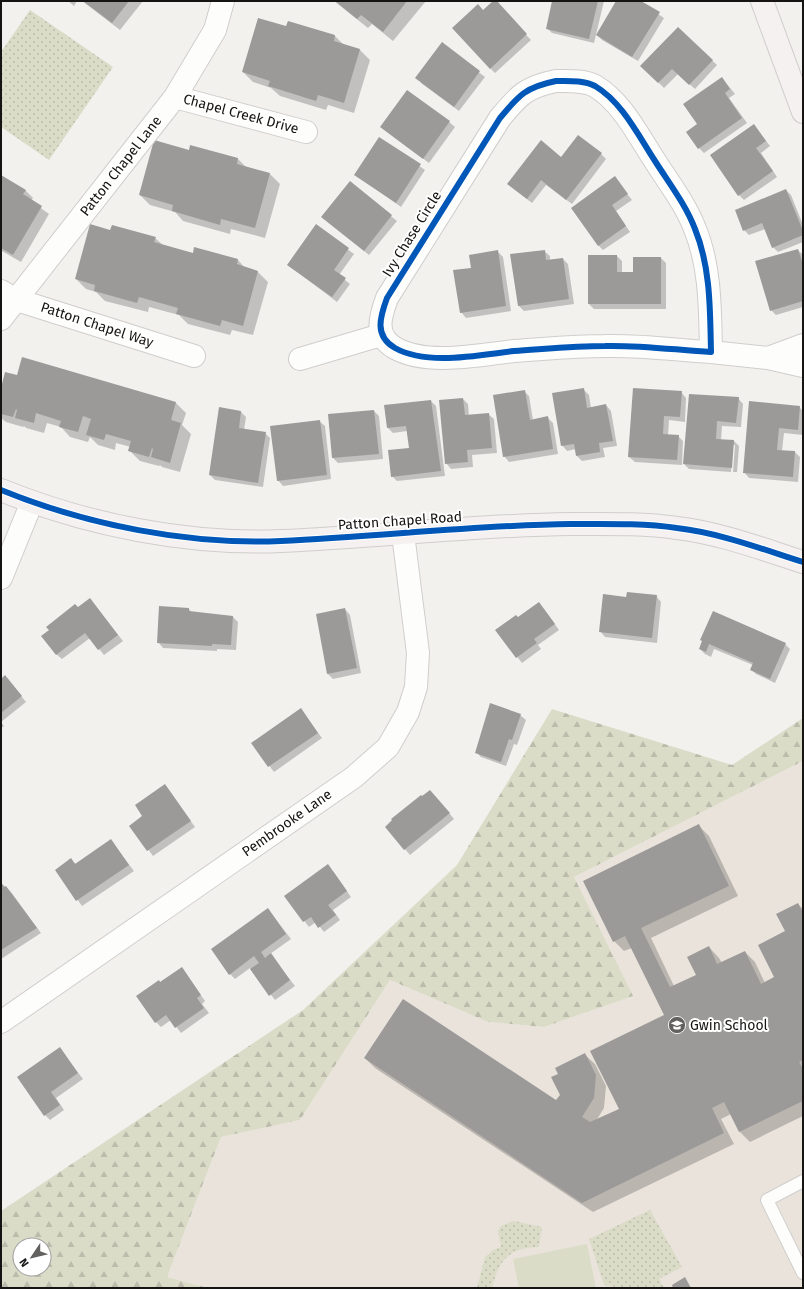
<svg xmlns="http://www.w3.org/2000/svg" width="804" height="1289" font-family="'Fira Sans',sans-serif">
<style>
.built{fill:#e9e3db}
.grass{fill:#dbdcc8}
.forest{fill:url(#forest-firs);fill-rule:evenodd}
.park{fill:url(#park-dots)}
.shadow{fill:#0003}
.building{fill:#9b9a99}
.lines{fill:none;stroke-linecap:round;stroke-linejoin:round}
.lane-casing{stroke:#d0cecc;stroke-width:14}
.street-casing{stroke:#d0cecc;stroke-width:24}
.secondary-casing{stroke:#d0cecc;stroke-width:24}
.lane{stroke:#fdfdfc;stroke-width:12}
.street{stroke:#fdfdfc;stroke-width:22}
.secondary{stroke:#f5f1f1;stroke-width:22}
.cycleway-casing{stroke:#fff;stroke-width:8}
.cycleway{stroke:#0057b8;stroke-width:6}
.labels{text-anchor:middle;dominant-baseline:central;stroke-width:4;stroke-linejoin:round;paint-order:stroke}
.street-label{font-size:14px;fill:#161412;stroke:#fff}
.poi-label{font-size:14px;fill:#161412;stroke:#fff;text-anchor:start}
</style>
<defs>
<pattern id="forest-firs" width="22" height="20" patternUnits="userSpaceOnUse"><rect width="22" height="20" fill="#dbdcc8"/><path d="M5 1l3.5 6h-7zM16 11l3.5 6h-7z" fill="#bbbcab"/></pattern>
<pattern id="park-dots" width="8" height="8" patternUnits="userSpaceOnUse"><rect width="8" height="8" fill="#dbdcc8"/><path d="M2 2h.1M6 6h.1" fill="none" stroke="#bbbcab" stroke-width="1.8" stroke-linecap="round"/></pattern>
</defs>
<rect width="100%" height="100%" fill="#f3f1ee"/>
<path class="built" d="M803 761V1288H208L167 1277 221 1137 300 1120 390 980 488 1022 544 1027 632 996 574 877Z"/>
<path class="grass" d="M587 1244 596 1288H519L513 1259Z"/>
<path class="forest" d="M552 709 732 765 803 718V761L574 877 633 996 544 1027 488 1022 390 980 300 1120 221 1137 167 1277 208 1288H1V1211L303 1010 457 865ZM20 1245H44V1269H20Z"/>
<path class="park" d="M30 10 113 67 49 160 1 127V52Z
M650 1210 682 1267 659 1279 664 1288H621L604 1285 589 1239Z
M514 1221 542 1227 539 1247C508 1248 499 1260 492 1288H477L485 1257 493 1250 501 1247 498 1230 501 1226Z"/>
<path class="shadow" d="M68 1H77L74 6Z
M82 1H143L120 30Z
M334 1H426L393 41 372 24 368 28Z
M494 1 531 40 495 73 490 68Z
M553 1H604L594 43 552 33 547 28Z
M618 1H639L664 18 638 61 602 40 597 35Z
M288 22 335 36 344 45 360 50 370 60 354 113 328 105 326 110 280 96 271 88 253 82 243 72 287 28Z
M678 28 717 65 695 89 678 74 664 88 642 66Z
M442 44 485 77 459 111 421 83Z
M722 78 735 94 729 98 747 123 704 153 699 148 698 124Z
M449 122 455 127 429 163 381 127Z
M754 125 770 146 761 153 777 177 744 200 739 195Z
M380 138 425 170 401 207 356 175Z
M189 151 238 159 246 167 270 174 280 184 265 238 231 229 230 234 183 221 175 212 150 205 140 195Z
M601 154 606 159 572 204 546 185 532 203 514 189 561 158Z
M1 176 25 190 33 198 31 201 49 214 21 262 2 251 1 253Z
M615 178 632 200 616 211 630 232 603 250 598 245Z
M350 183 397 221 369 255 328 222Z
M786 190 791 195 803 225V242L778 252 773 247 765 229 749 235 744 230Z
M316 226 354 254 339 275 350 284 337 302 288 265Z
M111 231 155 238 163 245 194 254 238 260 245 268 257 271 268 282 253 335 232 330 230 335 188 324 179 315 149 307 148 312 105 301 96 292 86 289 76 279Z
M798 250 803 255V307L776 315 771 310Z
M544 251 550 256V261L563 259 568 264 574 304 524 311 519 306Z
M498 252 503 257 511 311 466 318 461 312Z
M617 256 622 261V273H634L661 258 666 263V309H594L589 304Z
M583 389 589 395 591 408 606 405 611 411 617 446 603 448 605 457 582 461 577 456 576 449 567 451 562 445Z
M524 391 529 396 533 420 548 418 553 423 558 454 509 462 504 456Z
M1 392 175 402 186 413 182 425 191 434 180 472 162 467 160 465 159 466 140 461 130 451 131 447 116 443 115 450 98 445 90 437 88 442 70 437 61 427 47 423 44 433 26 428 24 426 23 427 6 422 1 418Z
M681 392 686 398 685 422 669 420 668 436H678L683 441 682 465 635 462 629 457Z
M690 395 738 398 743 404 741 427 722 426 721 440 734 441 739 446 737 472H733L735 445H733L731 472 689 469 684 464Z
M463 399 468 404 469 416 488 414 494 419 497 453 472 455 473 467 451 469 446 463Z
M431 401 436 406 445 476 397 481 392 476 410 448 407 431 393 433 388 428Z
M750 402 799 407 803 411V435L784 433 782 451 795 452 800 457 798 482 749 478 744 472Z
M220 408 241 412 246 417 244 430 265 433 270 438 263 487 215 480 210 475Z
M374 411 379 416 383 459 338 463 333 458Z
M319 421 325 426 331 479 283 486 278 480Z
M656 596 661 602 657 643 605 637 600 631 627 598Z
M90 599 123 641 104 655 90 638 62 659 56 654 78 609Z
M189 609 192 613 233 617 238 622 236 650 217 649V651L163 648 158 642Z
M345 609 350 615 361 673 333 679 328 674Z
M544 609 559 630 538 645 541 649 522 663 496 630 518 618Z
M703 641 785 644 790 649 775 683 756 674 751 669 753 665 714 649 711 657 705 654 700 649Z
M1 680 10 682 26 702 1 722 4 726 1 728Z
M301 710 322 738 274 772 252 743Z
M520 715 526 720 517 745 514 744 506 766 481 757 476 752Z
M165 786 195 827 153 856 131 826 144 816Z
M435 796 454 819 410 855 386 827Z
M699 826 709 836 738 896 651 938 674 986 697 975 709 947 719 958 722 963 745 952 755 962 765 983 775 978 786 932 798 904 803 909V1116L750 1142 740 1132 731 1114 721 1119 734 1144 593 1212 375 1068 365 1058 556 1102 561 1095 559 1074 584 1054 595 1064 606 1086 604 1108 596 1121 620 1109 665 1016 632 948 624 951 614 941Z
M111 841 134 871 82 906 56 870 71 860 76 864Z
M333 871 351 897 333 910 340 920 324 932 316 922 309 927 285 896Z
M1 883 11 892 41 933 1 959Z
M268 909 291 939 270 954 295 986 275 1000 250 968 235 979 230 974Z
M182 969 205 1001 202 1004 209 1013 181 1033 171 1020 161 1027 156 1022 160 983Z
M60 1049 83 1079 56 1098 64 1110 50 1120 45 1115Z"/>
<path class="building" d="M83 1H129L112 23Z
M335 1H407L383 32 361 15 357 19Z
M493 1H497L527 34 490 69 452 28 478 4 483 10Z
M552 1H598L589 39 546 29Z
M616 1H641L660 12 632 57 596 35Z
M258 18 286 26 288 21 335 35 334 41 360 49 344 103 318 95 316 101 268 86 270 81 242 72Z
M678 27 713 60 689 85 672 69 658 83 640 66Z
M442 42 480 71 454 107 415 78Z
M722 77 730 89 725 93 742 118 698 149 686 132 697 124 683 104Z
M407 90 450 121 423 159 380 127Z
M754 124 766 141 756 148 773 171 738 196 710 155Z
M578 135 602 153 566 200 541 180 527 199 507 184 541 140 561 157Z
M379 137 421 164 396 203 354 175Z
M154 140 189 150 190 145 238 158 237 164 270 173 255 228 221 219 220 225 172 211 173 205 139 195Z
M1 175 26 190 23 194 42 206 13 255 1 248Z
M615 176 628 194 612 205 626 226 598 246 571 208Z
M350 181 392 215 364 251 321 217Z
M786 189 803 231V235L772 248 762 223 743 231 735 210Z
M90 224 110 230 112 225 156 237 154 242 193 253 194 247 238 259 237 264 258 271 243 326 222 320 220 326 176 314 178 308 139 297 137 303 94 291 95 285 75 279Z
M316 224 349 248 334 270 346 278 332 297 287 265Z
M798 249 803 265V301L770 311 755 261Z
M498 250 506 306 460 313 453 270 471 268 469 255Z
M545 250 546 260 563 258 569 299 518 306 510 254Z
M588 255H617V272H633V257H661V304H588Z
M22 357 176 402 171 420 181 423 170 463 151 457 153 449 152 448 149 457 128 451 131 441 106 434 104 440 86 435 91 419 83 416 78 432 59 427 61 421 36 413 34 423 15 418 17 410 16 409 13 417 1 414V388L5 372 17 375Z
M584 388 587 408 606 404 613 441 599 443 600 452 576 456 574 444 561 446 552 393Z
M633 388 682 391 680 417 664 416 663 434 679 435 677 460 628 457Z
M525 390 530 420 548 416 553 449 503 457 493 395Z
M689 394 739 397 736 423 717 421 716 439 734 440 732 468 683 464Z
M463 398 465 415 489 413 492 448 467 450 468 462 445 464 439 400Z
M431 400 441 471 391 477 388 450 409 448 406 426 387 428 384 405Z
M749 401 800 406 798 430 779 428 777 450 795 451 793 477 743 473Z
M219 407 241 411 239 428 266 432 258 483 209 475Z
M374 410 379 454 332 458 328 414Z
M320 420 327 475 277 481 270 426Z
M627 592 657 595 652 638 599 632 603 594 626 597Z
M90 598 118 635 98 650 85 633 56 655 41 636 49 630 46 627 75 604 78 607Z
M539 602 555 624 534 639 537 643 516 658 495 630 516 615 518 617Z
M159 606 189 608V611L233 616 231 645 212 644V646L157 643Z
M345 608 357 668 327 674 316 614Z
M713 611 786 643 770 679 750 670 753 663 709 644 706 652 699 649 702 641 700 640Z
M5 675 22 696 1 713V679Z
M490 703 521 714 512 740 509 739 501 762 475 753Z
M301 708 318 733 268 767 251 743Z
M165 784 191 821 147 851 129 826 142 816 135 805Z
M430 790 450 813 404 850 385 827 392 820 391 819 421 795 422 796Z
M699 824 729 886 641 928 670 987 696 975 687 957 709 946 717 964 745 951 761 984 774 977 758 945 785 931 776 914 798 903 803 913V1060L799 1062 803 1069V1101L739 1132 724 1102 712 1108 724 1133 582 1203 364 1058 403 999 556 1100 560 1095 551 1077 558 1074 555 1068 585 1053 596 1075 594 1098 582 1117 590 1122 619 1109 590 1051 664 1015 625 936 613 942 583 881Z
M111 839 129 865 76 901 55 870 71 858 75 864Z
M328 864 347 891 328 905 336 915 318 928 311 917 303 922 284 896Z
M1 882 4 887 6 886 37 928 1 950Z
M268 908 286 934 261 952 265 958 271 953 290 980 269 996 250 969 259 963 254 956 229 975 211 949Z
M182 967 201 995 197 998 204 1008 175 1028 166 1015 155 1023 136 996 159 980 160 982Z
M60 1047 78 1073 51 1092 60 1105 44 1116 17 1077Z
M685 1277 691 1288H673L672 1285Z"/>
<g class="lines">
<defs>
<path id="lane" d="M803 1181 767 1200 803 1273"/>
<path id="street" d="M556 81C568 81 584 80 595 86 622 102 638 135 655 161 669 183 686 205 695 229 711 268 710 312 711 352 676 350 640 345 605 346 575 346 545 349 514 351 479 355 427 366 395 348 374 336 380 317 387 298L500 118C519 95 526 87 556 81Z
M175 97 306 132
M1 291 17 300 194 356
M1 319 175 97 215 30 223 1
M711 352 768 358 803 366
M768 358 803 345
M300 359 381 335
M1 578 32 502
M1 1022 354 777 388 747 408 712 416 687 418 653 403 534"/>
<path id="secondary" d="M762 1 803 112
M1 490C87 525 188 545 281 541 378 537 474 525 571 524 606 524 642 523 677 528 720 533 762 549 803 562"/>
</defs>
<use href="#lane" class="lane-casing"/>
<use href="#street" class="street-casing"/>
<use href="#secondary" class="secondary-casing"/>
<use href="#lane" class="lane"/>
<use href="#street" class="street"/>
<use href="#secondary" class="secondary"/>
<defs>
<path id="cycleway" d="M556 81C568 81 584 80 595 86 622 102 638 135 655 161 669 183 686 205 695 229 711 268 710 312 711 352 676 350 640 345 605 346 575 346 545 349 514 351 479 355 427 366 395 348 374 336 380 317 387 298L500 118C519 95 526 87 556 81Z
M1 490C87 525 188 545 281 541 378 537 474 525 571 524 606 524 642 523 677 528 720 533 762 549 803 562"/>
</defs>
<use href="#cycleway" class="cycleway-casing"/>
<use href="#cycleway" class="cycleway"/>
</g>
<defs>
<symbol id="school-disc" viewBox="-11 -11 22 22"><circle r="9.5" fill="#63615f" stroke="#fff"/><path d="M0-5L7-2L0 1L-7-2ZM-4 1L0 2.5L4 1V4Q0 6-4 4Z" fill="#fff"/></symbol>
</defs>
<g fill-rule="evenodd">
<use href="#school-disc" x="667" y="1015" width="20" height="20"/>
</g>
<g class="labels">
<g class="street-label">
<text transform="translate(241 114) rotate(15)">Chapel Creek Drive</text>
<text transform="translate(121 166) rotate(-52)">Patton Chapel Lane</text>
<text transform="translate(412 234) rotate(-58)">Ivy Chase Circle</text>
<text transform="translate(97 325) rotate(18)">Patton Chapel Way</text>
<text transform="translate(400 521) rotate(-4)">Patton Chapel Road</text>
<text transform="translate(287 823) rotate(-35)">Pembrooke Lane</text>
</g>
<g class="poi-label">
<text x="690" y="1025">Gwin School</text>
</g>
</g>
<rect width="804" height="1289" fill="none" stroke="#161412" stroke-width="4"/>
<g transform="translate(32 1257) rotate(235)"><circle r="19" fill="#ffffff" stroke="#a2a1a0"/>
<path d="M0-3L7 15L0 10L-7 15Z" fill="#63615f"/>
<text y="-6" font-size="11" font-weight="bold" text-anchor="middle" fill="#161412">N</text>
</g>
</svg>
